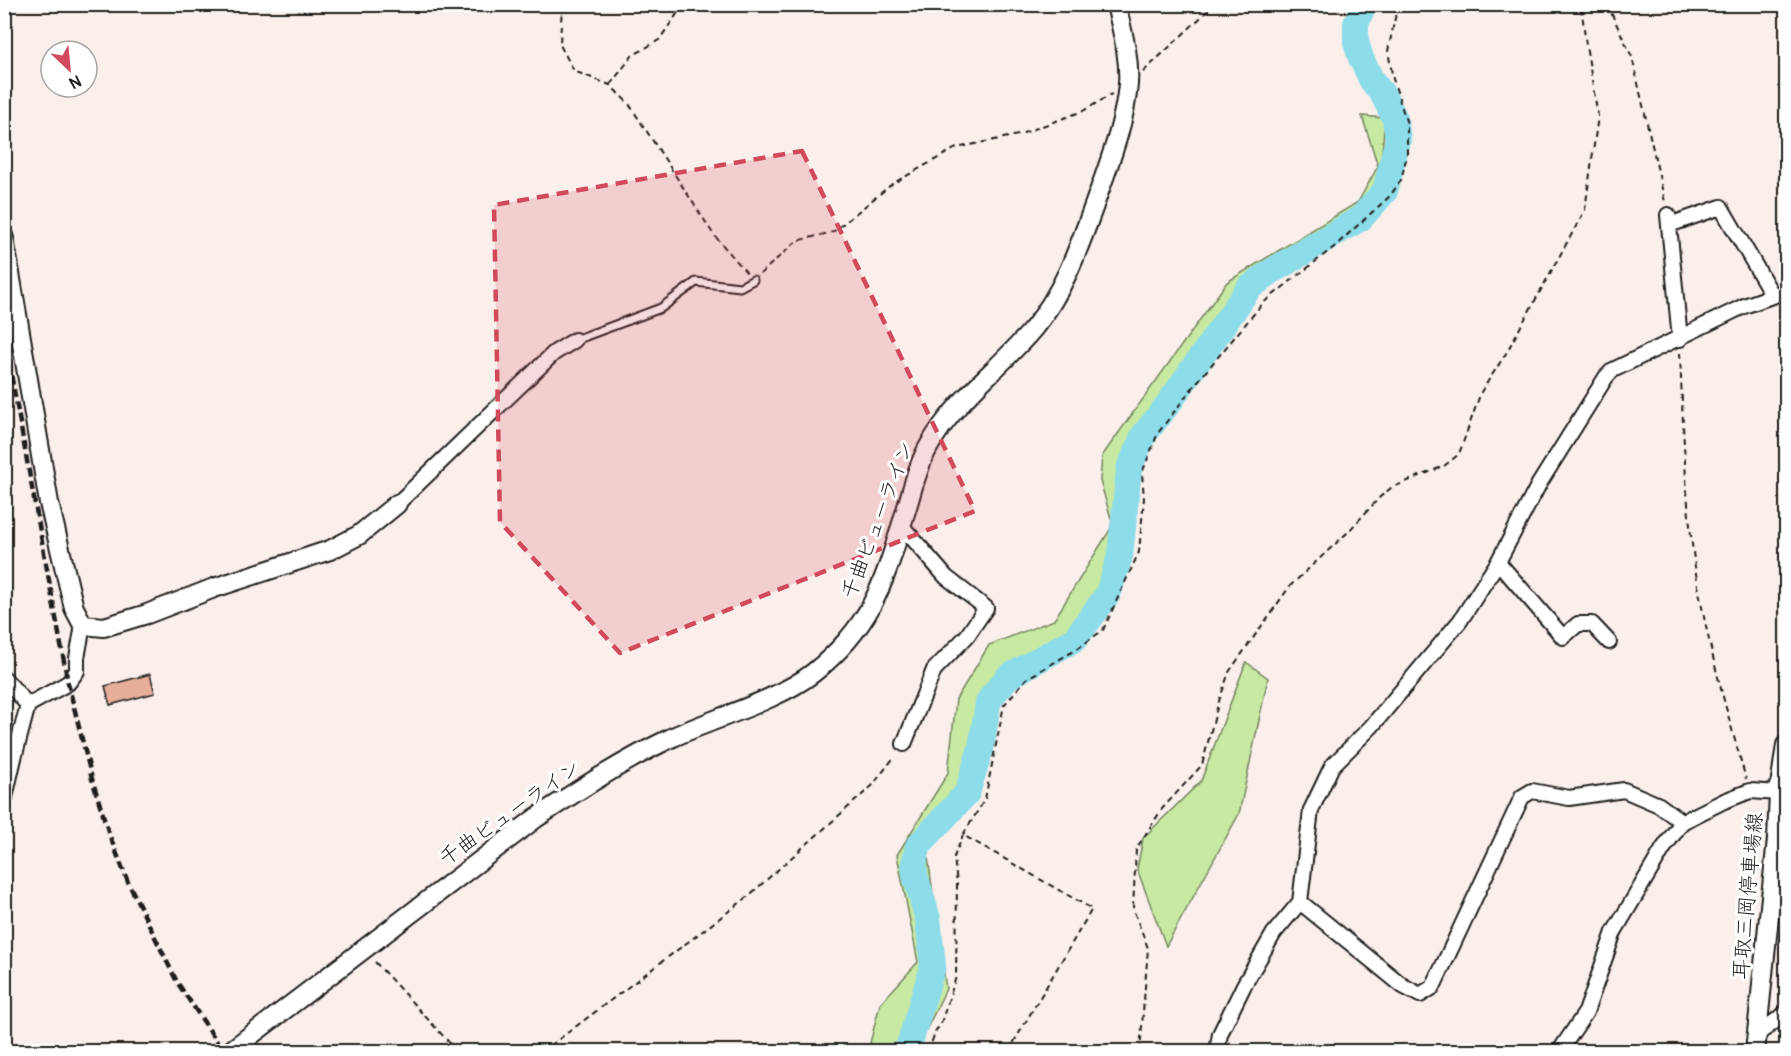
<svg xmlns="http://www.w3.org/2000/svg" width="1791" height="1056" font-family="Pangolin,'Klee One',sans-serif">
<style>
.green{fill:#c8e9a2;stroke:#72825f;stroke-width:1.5}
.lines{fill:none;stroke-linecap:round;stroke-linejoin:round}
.river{stroke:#8cdce9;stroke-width:26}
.building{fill:#e4ae99;stroke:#1c1c1c;stroke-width:1.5}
.lane-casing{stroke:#1c1c1c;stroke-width:11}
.street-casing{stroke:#1c1c1c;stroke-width:18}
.secondary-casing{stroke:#1c1c1c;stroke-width:22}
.path{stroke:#1c1c1c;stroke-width:2;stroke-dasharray:6 4.5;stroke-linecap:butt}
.lane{stroke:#fff;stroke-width:7}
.street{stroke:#fff;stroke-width:14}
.secondary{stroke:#fff;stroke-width:18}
.rail{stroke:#1c1c1c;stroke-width:4.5;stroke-dasharray:9 4.5;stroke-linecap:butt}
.marked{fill:#d1495b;fill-opacity:0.2;stroke:#d1495b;stroke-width:4.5;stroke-dasharray:12 8;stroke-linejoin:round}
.labels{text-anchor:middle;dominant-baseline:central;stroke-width:6;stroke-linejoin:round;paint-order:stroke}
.street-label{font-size:21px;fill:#1c1c1c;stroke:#fff}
</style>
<rect width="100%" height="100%" fill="#faefeb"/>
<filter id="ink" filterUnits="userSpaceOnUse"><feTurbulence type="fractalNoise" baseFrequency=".0167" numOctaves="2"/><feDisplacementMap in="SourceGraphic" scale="12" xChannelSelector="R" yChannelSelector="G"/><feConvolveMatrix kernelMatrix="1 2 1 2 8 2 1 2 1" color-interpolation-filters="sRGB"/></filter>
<g filter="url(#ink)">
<path class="green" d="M1362 116 1385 118 1379 187 1341 225 1239 292 1137 427 1127 499 1097 589 1064 642 1027 661 985 696 973 764 964 787 941 812 928 857 946 989 916 1051H868L880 1004 918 962 897 855 948 773 956 699 989 645 1054 620 1113 525 1100 481 1102 456 1227 282 1358 202 1378 166Z
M1246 662 1268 678 1239 814 1166 946 1137 869 1143 838 1201 781Z"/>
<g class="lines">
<path class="river" d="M907 1052 933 966 928 919 915 875 914 863 918 846 967 793 981 748 988 703 992 696 1008 677 1075 639 1108 594 1120 556 1129 469 1143 436 1169 403 1249 288 1272 271 1361 218 1385 191 1398 139 1395 119 1382 93 1372 81 1361 58 1356 42V24L1364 4"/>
</g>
<path class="building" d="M150 674 155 693 110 705 105 686Z"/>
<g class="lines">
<defs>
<path id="lane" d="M575 340 661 308 696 282 740 287 753 280"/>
<path id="street" d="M1668 215 1680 339
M1669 225 1721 207 1773 296
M397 504 554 353 575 340
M901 525 946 577 986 608 967 636 934 670 904 744
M1498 562 1563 637 1578 624H1592L1609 642
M4 678 28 705
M4 802 14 758 28 705 68 683 77 671V658L83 625
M1300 902 1403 986 1420 995 1433 987 1522 797 1532 791 1569 798 1624 790 1659 805 1682 822
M1758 1034 1786 1013
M1217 1052 1220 1034 1244 985 1274 933 1300 902 1311 810 1332 766 1371 727 1460 621 1498 562 1539 484 1606 377 1613 370 1744 306 1786 291
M1559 1052 1586 1012 1614 932 1663 849 1682 822 1724 801 1750 791 1779 793"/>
<path id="secondary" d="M4 238 49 503 74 608 83 625 104 627 147 614 214 588 330 550 359 535 397 504
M229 1052 536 818C580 789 623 761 671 738 714 718 777 701 813 673 875 624 885 578 907 507 913 487 918 465 929 446 955 400 999 369 1033 329 1067 288 1082 238 1100 189 1112 155 1125 120 1128 84 1130 57 1122 31 1116 4
M1755 1052 1777 839 1779 793 1786 745"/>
</defs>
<use href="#lane" class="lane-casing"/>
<use href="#street" class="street-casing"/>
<use href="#secondary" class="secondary-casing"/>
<path class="path" d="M562 4 560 45 574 71 610 85 629 104 714 235 747 273
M1607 4 1632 57 1665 202
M1775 4 1786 8
M1143 72 1215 4
M610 85 632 56 659 40 684 4
M760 274 797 241 833 232 892 184 956 148 1018 135 1083 111 1112 94
M1680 353C1683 424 1685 496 1695 567 1706 639 1726 709 1746 779
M1192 391 1193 387 1263 303 1334 247 1390 196 1401 180 1407 155V124L1393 79 1388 51 1398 4
M375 962 458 1052
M542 1052 745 899 872 786 895 756
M928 1052 936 1030 940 1026 956 977 957 884 954 857 963 835
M1008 1052 1092 909 963 835 985 799 1004 705 1026 679 1077 649 1103 630 1139 552 1144 498 1142 473 1158 433 1193 387
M1140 1052 1148 948 1133 909 1136 849 1162 809 1202 765 1218 704 1229 672 1290 586 1347 533 1380 497 1391 488 1444 466 1459 454 1481 392 1505 355 1585 210 1598 116 1586 45 1581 4"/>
<use href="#lane" class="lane"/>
<use href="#street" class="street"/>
<use href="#secondary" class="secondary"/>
<path class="rail" d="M4 336 68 683 92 779 109 834 128 882 177 982 224 1052"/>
</g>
</g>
<path class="marked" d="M802 151 975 511 620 653 500 522 494 205Z"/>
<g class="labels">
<g class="street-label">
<text transform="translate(878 520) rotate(-69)">千曲ビューライン</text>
<text transform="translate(510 813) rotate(-35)">千曲ビューライン</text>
<text transform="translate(1748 896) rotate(-85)">耳取三岡停車場線</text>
</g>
</g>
<rect width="1791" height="1056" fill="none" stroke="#fff" stroke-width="24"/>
<rect x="12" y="12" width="1767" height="1032" fill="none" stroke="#1c1c1c" stroke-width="2" filter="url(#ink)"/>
<g transform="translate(69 69) rotate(154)"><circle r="28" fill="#ffffff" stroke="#a4a4a4" stroke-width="1.5"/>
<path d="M0-4.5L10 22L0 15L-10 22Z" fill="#d1495b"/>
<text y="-9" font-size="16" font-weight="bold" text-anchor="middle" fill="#1c1c1c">N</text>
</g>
</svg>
